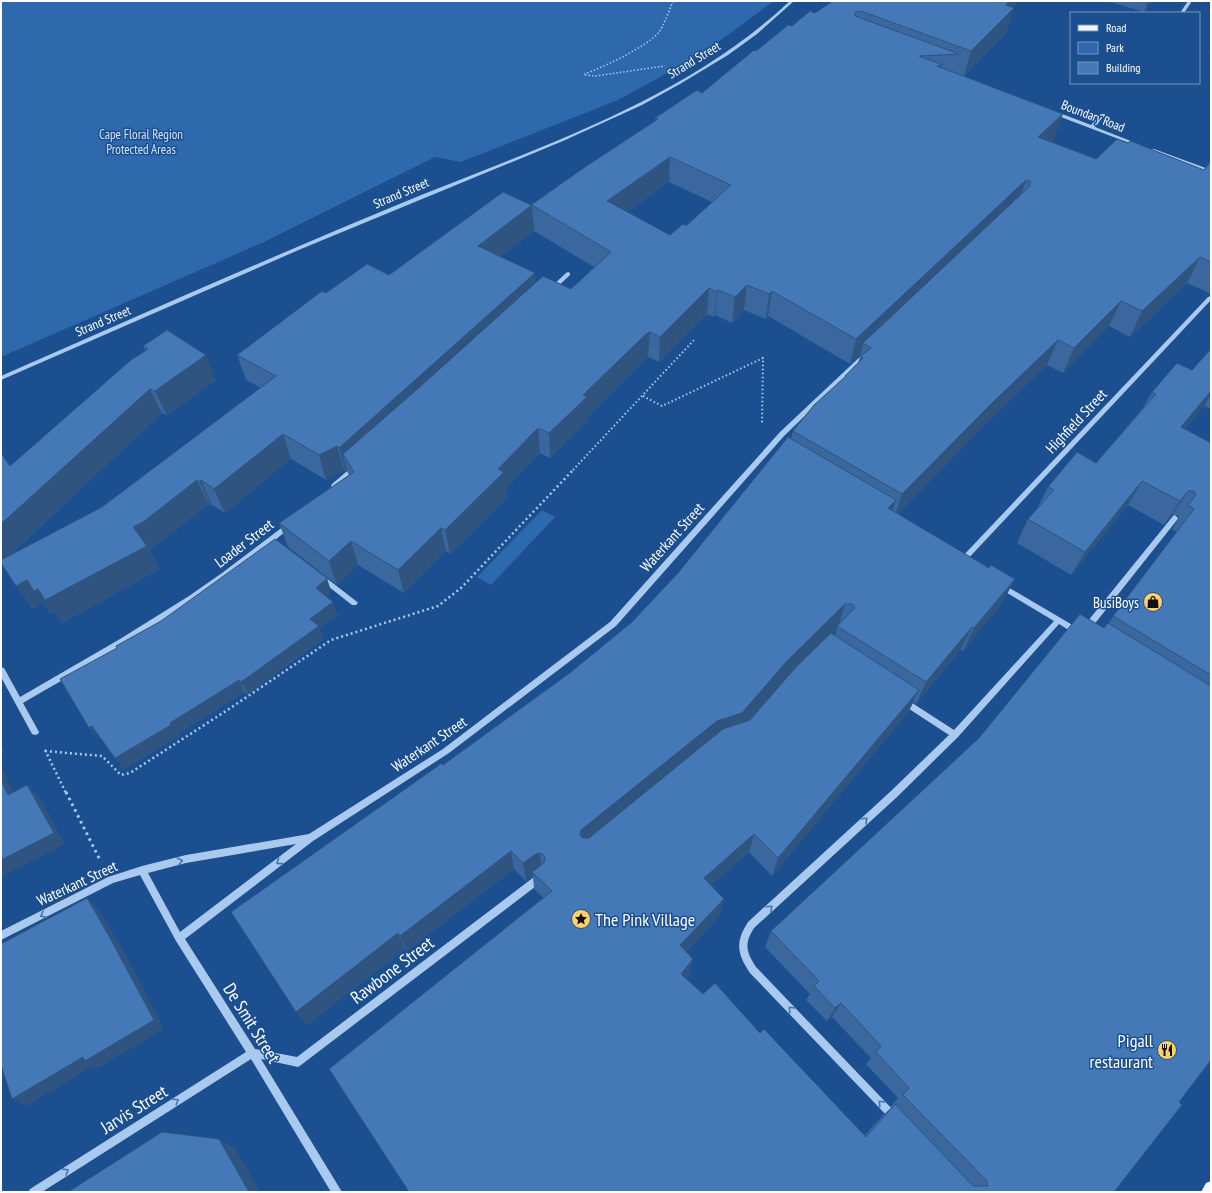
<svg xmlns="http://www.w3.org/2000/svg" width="1212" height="1193" font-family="'PT Sans Narrow',sans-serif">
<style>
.green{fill:#2e69ad}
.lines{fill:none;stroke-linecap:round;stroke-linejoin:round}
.path-far3{stroke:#a9c9ee;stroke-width:1.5;stroke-dasharray:1.5 2;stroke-linecap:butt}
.path-far2{stroke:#a9c9ee;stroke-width:2;stroke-dasharray:1.5 2.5;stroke-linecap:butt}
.path-far1{stroke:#a9c9ee;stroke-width:2.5;stroke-dasharray:2 3;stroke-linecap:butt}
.path{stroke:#a9c9ee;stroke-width:3;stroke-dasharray:2.5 4;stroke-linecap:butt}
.minor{fill:#a9c9ee;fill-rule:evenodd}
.major{fill:#f0f6ff;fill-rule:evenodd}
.wall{fill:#3a679d;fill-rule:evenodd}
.shaded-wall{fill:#305480}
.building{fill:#4478b7;stroke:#305480;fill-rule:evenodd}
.oneway{stroke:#4674ac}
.labels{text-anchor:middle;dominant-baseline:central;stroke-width:3;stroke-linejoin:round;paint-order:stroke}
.far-street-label{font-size:13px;fill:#fff;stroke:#1b4f8f}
.far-park-label{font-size:13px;fill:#cfe3fa;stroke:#1b4f8f}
.street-label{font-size:15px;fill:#fff;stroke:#1b4f8f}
.poi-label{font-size:15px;fill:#fff;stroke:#1b4f8f;text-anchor:end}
.near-poi-label{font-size:18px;fill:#fff;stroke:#1b4f8f;text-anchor:start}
.near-street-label{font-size:18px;fill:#fff;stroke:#1b4f8f}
</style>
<rect width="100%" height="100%" fill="#1b4f8f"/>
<path class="green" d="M1 1H774L702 54 618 100 461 162 435 157 264 242 1 357Z
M542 510 555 517 491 585 477 577Z"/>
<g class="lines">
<path class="path-far3" d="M584 74C600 69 650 45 659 32 665 23 669 11 673 1
M585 75 596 76 665 66"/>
<path class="path-far2" d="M643 396 662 406 763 358 762 424
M573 470 694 340"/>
<path class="path-far1" d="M45 750 66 793
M45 751 102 756 121 775 130 773 229 709 331 640 438 606 461 588 574 469"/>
<path class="path" d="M66 792 100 860"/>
<path class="minor" d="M790 1H794L757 34 728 55 680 84 642 105 563 141 301 249 1 380V376C133 318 264 260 397 205 533 149 681 103 790 1Z
M1188 1H1192L1184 13H1180Z
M1053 112H1057L1091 125 1101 114H1105V116L1095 127 1141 145 1137 146 1053 114Z
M1150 149H1154L1211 170V173L1150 151Z
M568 272 570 273V275L554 290H550V288L566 273Z
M1211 296V300L964 563H960L959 561 960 559 1208 297Z
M866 352 868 353V355L784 436 616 626 449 753 313 841 185 939 255 1049 297 1057 538 874 541 873 544 874 545 877 544 880 301 1065 298 1067 261 1059 342 1192H331L251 1059 42 1192H28L30 1189 246 1052 176 941 140 875 113 883 1 940V931L108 877 142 866 186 855 309 834 443 749 610 622 780 432 864 353ZM296 844 180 932 148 873 186 863Z
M353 466H357L358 468 336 488H332L331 486 332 484Z
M1175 515 1178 518 1177 520 1089 631H1083L1082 629 1083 627 1173 516Z
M288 523 291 526 290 528C259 553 227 578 193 601 138 637 80 670 23 703L39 732 38 734 35 735 32 734 1 677V667L4 668 20 697 120 639 189 596 222 573Z
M321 574 356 601 358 603 356 605H352L319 579 318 577 319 575Z
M1001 583 1081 630 1082 632 1081 634H1075L1059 624 958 737 897 797 754 928C744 944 746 952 756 967L897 1114 899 1117 897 1120 894 1122 891 1120 750 973C737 954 735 942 748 922L891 791 949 735 900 703 899 701 900 699 903 698 906 699 954 730 1054 621 999 588 998 586 999 584Z"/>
<path class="major" d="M1211 1181V1192H1201L1206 1183Z"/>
</g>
<path class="wall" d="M833 1H1017L1013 7 1007 32 964 76 954 72 1054 139 1051 142 1096 159 1128 143 1204 170 1211 161V294L1187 283 1130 337 1109 326 1063 373 1047 365 982 428 898 514 1003 602 963 651 961 649 916 704 913 702 909 711 772 876 749 852 711 885 720 915 686 952 690 974 686 979 703 994 760 1033 865 1135 883 1115 892 1107 891 1106 898 1098 866 1064 871 1058 832 1017 827 1021 806 1000 810 994 765 947 771 931 1108 624 1177 532 1172 529 1179 518 1178 515H1172L1164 525 1128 505 1071 575 1017 543 1028 519 1036 511 1048 487 1096 463 1142 409 1152 392 1192 370 1211 349V409L1204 406 1185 429 1211 443V1060L1179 1102 1114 1192H409L544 898 534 889 533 876 526 881 514 869 407 951 405 949 307 1025 296 1012 443 765 571 672 632 622 678 573 791 439 793 431 844 378 845 376 858 363 861 353 850 364 768 316 766 319 744 310 732 323 715 315 714 317 707 314 659 362 648 357 645 359 588 416V421L550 458 540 453 506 488 507 497 450 554 446 551 404 593 358 565 337 585 288 547 279 523 349 475 347 471 346 472 344 470 326 480 291 459 225 513 212 505 211 506 209 504 156 545 149 550 160 569 62 623 54 612 51 614 43 603 33 609 16 586 1 563 10 466 145 351 143 346 216 380 167 415 162 413 9 556 102 507 261 388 246 380 237 355 326 293 389 275 531 205 655 121V118L702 93 756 51 792 26 815 13ZM669 182 712 202 686 226 670 235 627 212ZM534 231 594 267 571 289 536 282 501 256ZM837 628 835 635 832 633ZM785 680 750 720 782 683Z
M1107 1H1153L1144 12Z
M1211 47V55L1209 53Z
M331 591 326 596 333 602 337 615 319 628 323 639 248 694 245 692 177 734 179 736 124 769 100 738 99 739 89 728Z"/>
<path class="shaded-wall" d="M1009 1H1017L1011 11 1014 8 1007 32 964 76 971 51Z
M1148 1H1153L1144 12Z
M1063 114 1054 139 1029 162 1038 137Z
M670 157 669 182 607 226V201Z
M1026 180 1017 206 863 343 861 353 850 364 856 339Z
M532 205 534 231 481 271 478 246Z
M1200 257 1187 283 1130 337 1142 311Z
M535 273 537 298 343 454 347 471 346 472 339 448Z
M747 285 744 310 732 323 735 297Z
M709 288 707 314 659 362 660 337Z
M718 290 715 315 714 317 717 292Z
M772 291 768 316 766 319 769 294Z
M1121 301 1109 326 1063 373 1074 348Z
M650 332 648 357 645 359 588 416V421L550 458 549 433 583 395 646 334Z
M1058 340 1047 365 982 428 894 518 902 494 992 403Z
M206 355 216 380 167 415 155 391Z
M150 389 162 413 1 563V524Z
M1211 391V394L1204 406 1166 452 1181 427Z
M538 428 540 453 506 488 507 497 450 554 445 530 498 469Z
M283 434 291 459 225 513 214 489Z
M337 446 344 470 326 480 319 455Z
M197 480 209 504 156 545 149 550 160 569 62 623 54 612 51 614 43 603 33 609 16 586 27 580 38 589 133 527Z
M201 480 212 505 211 506 200 482Z
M1142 481 1128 505 1071 575 1085 552Z
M1188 491 1172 515 1164 525 1180 501Z
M896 500 888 524V508Z
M441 528 446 551 404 593 398 570Z
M351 541 358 565 337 585 329 561Z
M327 578 331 591 321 601 316 588Z
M1015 579 1003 602 963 651 974 628Z
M333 602 337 615 319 628 323 639 248 694 241 682 310 619Z
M845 604 838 627 837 626V628L782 683 738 734 582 848 580 834 581 830 787 661Z
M972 627 961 649 916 704 926 682Z
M239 680 245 692 177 734 170 723Z
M919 690 909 711 772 876 778 858Z
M171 725 179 736 124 769 115 758Z
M92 726 101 737 99 739 89 728Z
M1 746 5 752 1 754Z
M1 766 20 806 8 795 1 780Z
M27 785 39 797 65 844 1 877V860Z
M754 834 749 852 701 895 704 878Z
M511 851 514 869 407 951 400 936Z
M540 853 542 871 532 872 533 876 526 881 523 863 536 854Z
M87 898 98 909 121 946 164 1029 98 1068 93 1066 27 1106 12 1099Z
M724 899 720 915 677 961 680 945Z
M398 933 405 949 307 1025 296 1012Z
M693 959 690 974 678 988 681 974Z
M841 1003 832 1017 827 1021 835 1008Z
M1 1060 14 1067 1 1074Z
M219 1139 235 1148 260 1192H249Z"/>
<path class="building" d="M833 1H1009L1006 5 1014 8 971 51 861 11 855 12V16L959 54 919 56 943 65 937 66 1063 114 1038 137 1096 159 1117 139 1128 143 1130 141 1204 170 1211 161V262L1200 257 1142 311 1121 301 1074 348 1058 340 992 403 902 494 793 431 814 405 846 376H845L863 358 861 356 871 348 863 343 1030 186V181L1026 180 856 339 772 291 769 294 747 285 735 297 718 290 717 292 709 288 660 337 650 332 646 334 583 395 587 397 549 433 538 428 498 469 504 472 445 530 441 528 398 570 351 541 329 561 279 523 354 472 343 454 422 385 543 276 571 289 611 252 532 205 478 246 535 273 339 448 337 446 319 455 283 434 214 489 201 480 200 482 197 480 143 522 133 527 147 546 45 600 38 589 34 591 27 580 16 586 1 563V560L102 507 276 376 237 355 322 291 326 293 367 264 389 275 503 192 531 205 585 167 658 119 655 118 697 90 702 93 754 50 756 51 788 25 792 26 810 11 815 13ZM670 157 731 185 686 226 683 224 670 235 607 201Z
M167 330 206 355 155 391 150 389 1 524V453L10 466 131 360 148 349 143 346Z
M1211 349V391L1181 427 1211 443V675L1113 616 1194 509 1188 505 1196 495 1194 491H1188L1180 501 1142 481 1085 552 1028 519 1054 490 1048 487 1077 452 1096 463 1156 394 1152 392 1177 363 1192 370Z
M788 437 896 500 888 508 989 568 991 565 1015 579 974 628 972 627 926 682 837 626 855 608 852 604H845L787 661 742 713 717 721 581 830 580 834 582 838H589L723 729 750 720 796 667 831 633 919 690 778 858 754 834 704 878 724 899 680 945 693 959 681 974 703 994 715 983 760 1033 764 1029 866 1137 895 1104 973 1186H988L986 1180 903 1095 909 1088 876 1052 881 1046 841 1003 835 1008 814 986 819 981 771 931 979 738 1080 614 1104 628 1108 623 1211 686V1060L1179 1102 1182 1105 1114 1192H409L329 1069 552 891 532 872 544 863 545 859 544 855 540 853 536 854 523 863 511 851 400 936 398 933 296 1012 231 912 442 763 443 765 571 672 632 622 678 573Z
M275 539 327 578 316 588 333 602 310 619 319 626 241 682 239 680 170 723 171 725 115 758 92 726 89 728 60 679 117 648 116 646 161 621Z
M1 780 8 795 27 785 54 833 1 860Z
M87 898 109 936 154 1020 85 1061 83 1057 12 1099 1 1065V944Z
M162 1132 219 1139 249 1192H68Z"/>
<defs><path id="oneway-chevron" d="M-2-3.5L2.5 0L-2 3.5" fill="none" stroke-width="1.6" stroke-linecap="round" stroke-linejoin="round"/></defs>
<g class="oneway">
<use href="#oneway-chevron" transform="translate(865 820) rotate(-43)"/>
<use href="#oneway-chevron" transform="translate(180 861) rotate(-14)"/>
<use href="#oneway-chevron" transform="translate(279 862) rotate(143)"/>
<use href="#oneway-chevron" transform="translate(770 908) rotate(-43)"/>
<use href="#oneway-chevron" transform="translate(43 915) rotate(153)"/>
<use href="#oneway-chevron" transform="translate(791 1009) rotate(-134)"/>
<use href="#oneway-chevron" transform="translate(176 1101) rotate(-32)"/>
<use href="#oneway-chevron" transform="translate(881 1103) rotate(-134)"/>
<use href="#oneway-chevron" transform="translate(66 1171) rotate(-32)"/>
</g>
<defs>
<symbol id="shop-disc" viewBox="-11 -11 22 22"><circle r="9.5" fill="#ffd166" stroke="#1b4f8f"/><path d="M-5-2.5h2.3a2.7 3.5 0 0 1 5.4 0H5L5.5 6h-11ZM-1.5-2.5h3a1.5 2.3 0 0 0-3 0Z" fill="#111"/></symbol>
<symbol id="sight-disc" viewBox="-11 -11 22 22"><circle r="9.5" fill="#ffd166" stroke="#1b4f8f"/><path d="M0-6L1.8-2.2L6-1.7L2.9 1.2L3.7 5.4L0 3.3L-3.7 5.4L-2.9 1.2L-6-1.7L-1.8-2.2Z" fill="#111"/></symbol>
<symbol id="restaurant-disc" viewBox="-11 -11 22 22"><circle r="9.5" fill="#ffd166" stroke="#1b4f8f"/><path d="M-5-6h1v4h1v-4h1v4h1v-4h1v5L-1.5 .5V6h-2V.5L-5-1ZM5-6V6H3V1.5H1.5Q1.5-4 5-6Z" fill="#111"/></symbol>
</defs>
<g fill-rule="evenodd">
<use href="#shop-disc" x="1142" y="591" width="22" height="22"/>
<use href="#sight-disc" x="570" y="908" width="22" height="22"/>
<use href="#restaurant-disc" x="1156" y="1039" width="22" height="22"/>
</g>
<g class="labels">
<g class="far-street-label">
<text transform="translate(694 60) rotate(-31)">Strand Street</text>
<text transform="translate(1093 116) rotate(21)">Boundary Road</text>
<text transform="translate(401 193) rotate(-23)">Strand Street</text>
<text transform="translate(103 321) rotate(-23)">Strand Street</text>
</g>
<g class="far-park-label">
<text x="141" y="134">Cape Floral Region<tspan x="141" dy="15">Protected Areas</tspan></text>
</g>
<g class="street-label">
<text transform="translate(1076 421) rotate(-47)">Highfield Street</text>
<text transform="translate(672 537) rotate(-48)">Waterkant Street</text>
<text transform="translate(244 543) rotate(-37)">Loader Street</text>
<text transform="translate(429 744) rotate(-34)">Waterkant Street</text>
<text transform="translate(77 883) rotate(-25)">Waterkant Street</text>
</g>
<g class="poi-label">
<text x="1139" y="602">BusiBoys</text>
</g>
<g class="near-poi-label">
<text x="595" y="919">The Pink Village</text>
<text x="1153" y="1040" text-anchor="end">Pigall<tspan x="1153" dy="21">restaurant</tspan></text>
</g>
<g class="near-street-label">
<text transform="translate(392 970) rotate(-37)">Rawbone Street</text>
<text transform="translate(252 1023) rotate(58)">De Smit Street</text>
<text transform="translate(134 1109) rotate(-32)">Jarvis Street</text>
</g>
</g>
<rect width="1212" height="1193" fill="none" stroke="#ffffff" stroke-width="4"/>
<rect x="1070" y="12" width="130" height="72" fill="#1b4f8f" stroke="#7695bc"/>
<rect x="1078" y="25" width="20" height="6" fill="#f0f6ff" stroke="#7695bc"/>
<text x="1106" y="32" font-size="12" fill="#ffffff">Road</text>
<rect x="1078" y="42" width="20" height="12" fill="#2e69ad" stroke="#7695bc"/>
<text x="1106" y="52" font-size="12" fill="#ffffff">Park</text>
<rect x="1078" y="62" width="20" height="12" fill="#4478b7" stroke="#7695bc"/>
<text x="1106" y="72" font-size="12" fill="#ffffff">Building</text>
</svg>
